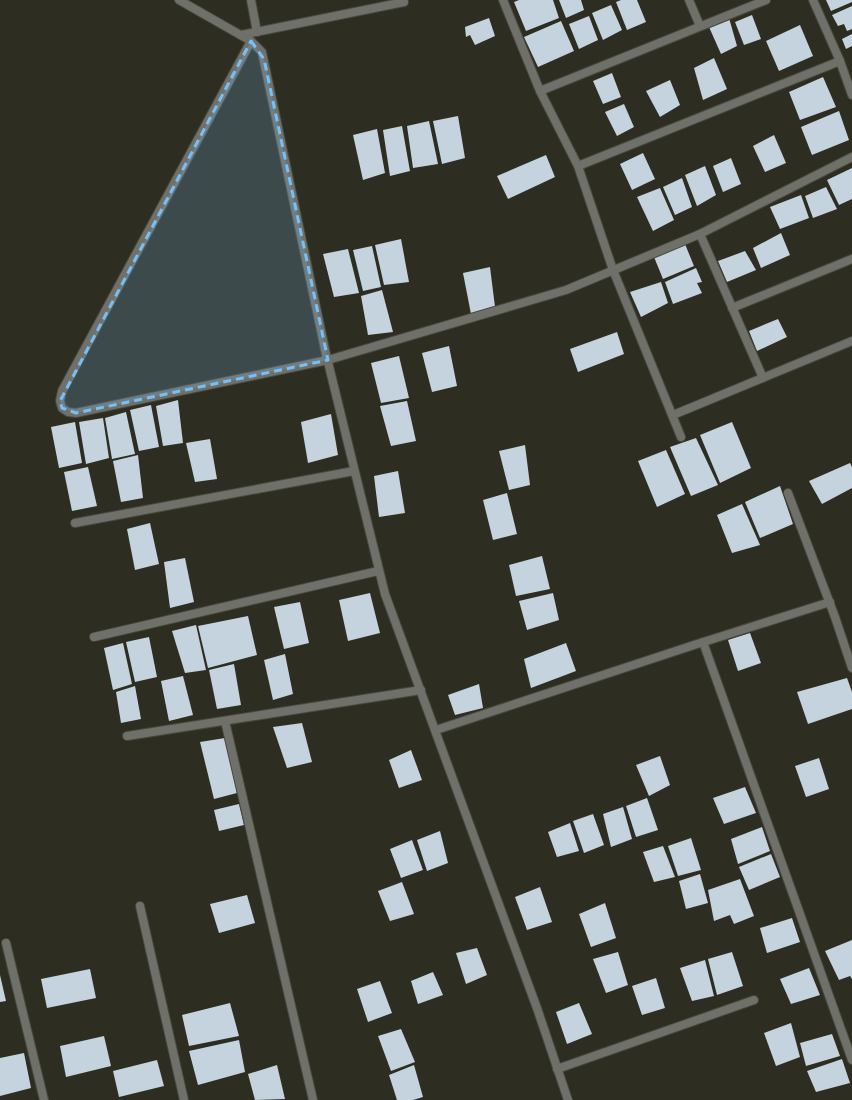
<svg xmlns="http://www.w3.org/2000/svg" width="852" height="1100" viewBox="0 0 852 1100" font-family="Cabin,sans-serif">
<rect width="100%" height="100%" fill="#2d2e21"/>
<g fill="#c5d3df">
<polygon points="519,0 553,0 559,18 526,31 514,2"/>
<polygon points="559,0 581,0 584,10 566,18"/>
<polygon points="621,0 637,0 646,22 627,30 616,2"/>
<polygon points="826,0 852,0 852,2 831,11"/>
<polygon points="611,5 622,30 603,40 592,13"/>
<polygon points="852,6 852,29 847,31 844,24 838,26 832,15"/>
<polygon points="752,15 761,39 744,45 735,22"/>
<polygon points="589,16 598,40 579,49 569,24"/>
<polygon points="489,18 495,36 475,45 470,35 466,37 465,27"/>
<polygon points="729,18 737,46 721,54 709,27"/>
<polygon points="561,21 574,51 538,67 524,37"/>
<polygon points="800,25 813,56 779,71 766,41"/>
<polygon points="852,34 852,46 846,49 842,39"/>
<polygon points="714,58 727,89 703,100 694,68"/>
<polygon points="612,73 621,97 603,104 593,81"/>
<polygon points="823,77 836,107 800,120 789,92"/>
<polygon points="670,80 680,105 660,117 646,91"/>
<polygon points="624,104 634,127 617,136 605,112"/>
<polygon points="839,111 849,140 812,155 801,127"/>
<polygon points="458,116 465,158 442,164 433,121"/>
<polygon points="429,121 438,164 413,168 407,126"/>
<polygon points="402,126 410,171 390,176 383,130"/>
<polygon points="377,129 385,173 363,180 353,135"/>
<polygon points="774,135 786,163 765,172 753,146"/>
<polygon points="643,153 655,179 632,190 620,164"/>
<polygon points="546,155 555,177 508,199 497,176"/>
<polygon points="731,158 741,184 723,192 713,166"/>
<polygon points="705,166 716,195 697,206 685,175"/>
<polygon points="852,168 852,199 839,205 827,180"/>
<polygon points="682,178 692,207 675,215 663,187"/>
<polygon points="826,187 837,209 813,218 805,196"/>
<polygon points="660,188 674,220 653,231 637,197"/>
<polygon points="801,195 809,218 780,229 770,207"/>
<polygon points="781,233 790,255 761,268 753,248"/>
<polygon points="401,239 409,282 384,285 375,245"/>
<polygon points="685,244 694,266 663,279 654,257"/>
<polygon points="372,246 381,287 363,291 353,250"/>
<polygon points="348,249 359,293 334,297 323,254"/>
<polygon points="745,251 756,270 727,282 718,261"/>
<polygon points="490,267 495,307 471,314 463,273"/>
<polygon points="696,268 702,282 697,283 702,293 673,304 665,282"/>
<polygon points="661,282 668,303 641,317 630,292"/>
<polygon points="382,290 393,332 368,335 361,296"/>
<polygon points="778,319 787,337 757,351 749,331"/>
<polygon points="617,332 624,354 578,372 570,349"/>
<polygon points="449,346 457,386 432,392 422,353"/>
<polygon points="399,356 409,398 381,403 371,363"/>
<polygon points="178,400 183,443 163,446 156,406"/>
<polygon points="407,401 416,441 391,446 380,406"/>
<polygon points="151,405 159,447 139,451 130,410"/>
<polygon points="126,412 135,454 112,459 105,418"/>
<polygon points="331,414 338,455 308,463 301,422"/>
<polygon points="103,418 109,458 86,464 79,422"/>
<polygon points="75,422 82,463 59,468 51,427"/>
<polygon points="732,422 751,468 720,483 700,435"/>
<polygon points="696,438 718,485 691,496 670,447"/>
<polygon points="210,439 217,479 195,482 186,443"/>
<polygon points="525,445 530,485 509,490 499,451"/>
<polygon points="666,450 685,494 657,507 638,461"/>
<polygon points="138,455 143,498 121,502 113,461"/>
<polygon points="850,463 852,467 852,488 822,504 809,481"/>
<polygon points="88,467 97,506 72,511 64,472"/>
<polygon points="398,471 405,513 379,517 374,476"/>
<polygon points="780,486 793,524 760,538 745,502"/>
<polygon points="507,493 517,534 493,540 483,500"/>
<polygon points="742,504 760,545 732,553 717,515"/>
<polygon points="150,523 159,564 135,570 127,529"/>
<polygon points="542,556 550,589 516,596 509,565"/>
<polygon points="185,558 194,602 170,608 164,562"/>
<polygon points="370,593 380,633 348,641 339,600"/>
<polygon points="553,593 559,620 527,630 519,601"/>
<polygon points="300,602 309,643 284,649 274,607"/>
<polygon points="248,616 257,655 208,668 198,626"/>
<polygon points="196,625 206,670 185,673 172,631"/>
<polygon points="750,633 761,663 738,671 728,640"/>
<polygon points="149,637 157,677 135,682 126,642"/>
<polygon points="123,643 132,684 113,690 104,648"/>
<polygon points="566,643 576,671 531,688 524,659"/>
<polygon points="285,654 293,694 273,700 264,660"/>
<polygon points="234,664 241,705 217,709 209,670"/>
<polygon points="183,676 193,715 169,721 161,681"/>
<polygon points="847,678 852,692 852,709 808,724 797,692"/>
<polygon points="479,684 483,708 455,715 448,695"/>
<polygon points="135,686 141,719 121,723 116,692"/>
<polygon points="302,723 312,762 287,768 273,727"/>
<polygon points="225,738 237,793 214,799 200,742"/>
<polygon points="411,750 422,780 399,788 389,760"/>
<polygon points="660,756 670,785 649,796 636,765"/>
<polygon points="819,758 829,789 806,797 795,766"/>
<polygon points="745,787 756,813 724,824 713,798"/>
<polygon points="647,798 658,830 636,837 626,806"/>
<polygon points="239,804 244,825 219,831 214,810"/>
<polygon points="623,807 632,839 611,847 603,814"/>
<polygon points="593,814 604,845 584,853 573,821"/>
<polygon points="570,823 579,851 557,857 548,832"/>
<polygon points="762,827 770,851 738,864 731,839"/>
<polygon points="440,831 448,863 427,871 417,840"/>
<polygon points="691,838 701,870 678,876 668,846"/>
<polygon points="412,840 423,870 401,878 390,849"/>
<polygon points="663,846 675,877 654,882 643,852"/>
<polygon points="771,854 780,877 749,890 739,867"/>
<polygon points="700,874 708,903 686,909 679,881"/>
<polygon points="740,879 754,916 734,924 730,915 714,921 708,890"/>
<polygon points="402,882 414,914 390,921 378,891"/>
<polygon points="540,887 552,922 527,930 515,897"/>
<polygon points="247,895 255,923 219,933 210,904"/>
<polygon points="605,903 616,938 591,947 579,914"/>
<polygon points="792,918 800,942 767,953 760,928"/>
<polygon points="852,940 852,979 850,976 839,980 825,951"/>
<polygon points="477,948 487,975 466,984 456,953"/>
<polygon points="618,952 628,985 606,993 593,959"/>
<polygon points="732,952 743,986 717,995 708,959"/>
<polygon points="705,960 714,996 692,1001 680,968"/>
<polygon points="809,968 820,995 791,1004 780,979"/>
<polygon points="90,969 96,998 47,1008 41,979"/>
<polygon points="433,972 443,995 418,1004 411,981"/>
<polygon points="0,975 6,1001 0,1002"/>
<polygon points="656,978 665,1008 642,1015 632,986"/>
<polygon points="380,981 392,1013 368,1022 357,989"/>
<polygon points="230,1003 239,1036 189,1046 182,1015"/>
<polygon points="579,1003 592,1034 567,1044 556,1012"/>
<polygon points="791,1023 800,1057 776,1066 764,1033"/>
<polygon points="401,1029 415,1062 391,1071 378,1036"/>
<polygon points="832,1034 840,1056 806,1066 800,1043"/>
<polygon points="104,1036 111,1066 66,1077 60,1046"/>
<polygon points="239,1040 245,1072 198,1085 189,1051"/>
<polygon points="24,1053 31,1088 0,1096 0,1058"/>
<polygon points="842,1059 850,1083 816,1092 807,1071"/>
<polygon points="157,1060 164,1086 119,1097 113,1071"/>
<polygon points="277,1065 285,1099 255,1100 248,1074"/>
<polygon points="414,1065 423,1097 413,1100 397,1100 389,1075"/>
</g>
<g fill="none" stroke-linecap="round" stroke-linejoin="round">
<g stroke="#48493d" stroke-width="10">
<g id="street">
<polyline points="179,0 251,41 262,52 326,354 385,594 538,1011 568,1100"/>
<polyline points="251,0 257,32"/>
<polyline points="503,0 540,91 578,166 613,270 681,437"/>
<polyline points="689,0 700,26"/>
<polyline points="813,0 840,61 852,95"/>
<polyline points="241,35 404,2"/>
<polyline points="251,41 62,391 60,401 62,408 68,412 76,413 328,360 566,290 700,234 852,157"/>
<polyline points="540,91 766,0"/>
<polyline points="578,166 840,61"/>
<polyline points="700,234 763,378"/>
<polyline points="732,308 852,259"/>
<polyline points="673,415 852,341"/>
<polyline points="788,493 835,617 852,668"/>
<polyline points="75,523 354,471"/>
<polyline points="94,637 378,571"/>
<polyline points="703,642 852,1060"/>
<polyline points="225,721 313,1100"/>
<polyline points="436,730 694,645 830,602"/>
<polyline points="127,736 421,690"/>
<polyline points="140,906 184,1100"/>
<polyline points="6,943 44,1100"/>
<polyline points="557,1069 754,1000"/>
</g>
</g>
<use href="#street" stroke="#6f7069" stroke-width="8"/>
</g>
<path fill="#76c0f7" fill-opacity="0.2" stroke="#76c0f7" stroke-width="3" stroke-dasharray="8 5" stroke-linejoin="round" d="M251,41L264,59L328,360L76,413L62,408L60,401Z"/>
</svg>
